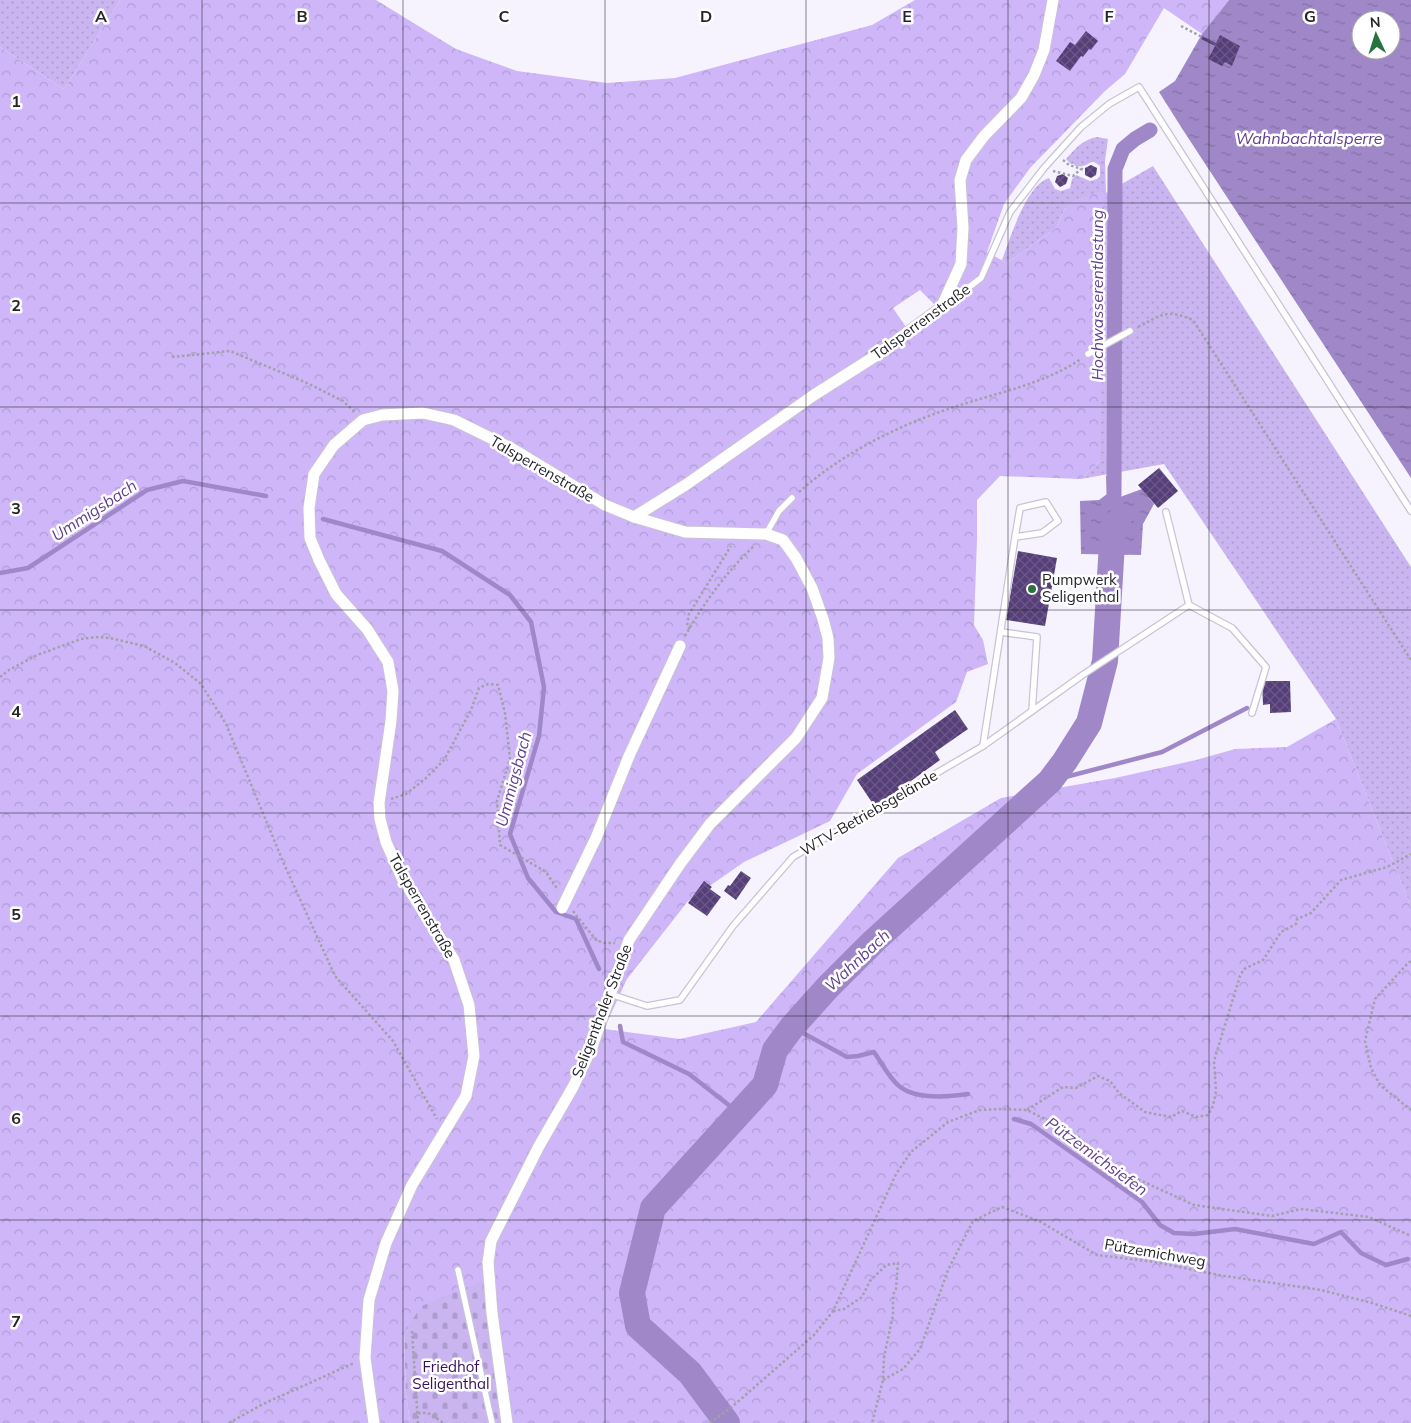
<svg xmlns="http://www.w3.org/2000/svg" width="1411" height="1423" viewBox="0 0 1411 1423" font-family="Mulish,sans-serif">
<defs>
<pattern id="grass-dots" width="8" height="8" patternUnits="userSpaceOnUse" patternTransform="scale(1.25)"><rect width="8" height="8" fill="#cab5f1"/><path d="M2 2h.1M6 6h.1" fill="none" stroke="#ad9ccf" stroke-width="1.8" stroke-linecap="round"/></pattern>
<pattern id="forest-crowns" width="20" height="18" patternUnits="userSpaceOnUse" patternTransform="scale(1.25)"><rect width="20" height="18" fill="#ceb6f9"/><path d="M2 6a3 3 0 1 1 6 0M12 15a3 3 0 1 1 6 0" fill="none" stroke="#b19cd6"/></pattern>
<pattern id="cemetery-stones" width="16" height="16" patternUnits="userSpaceOnUse" patternTransform="scale(1.25)"><rect width="16" height="16" fill="#cab5f1"/><path d="M2 7V4a2 2 0 0 1 4 0v3zM10 15v-3a2 2 0 0 1 4 0v3z" fill="#ad9ccf"/></pattern>
<pattern id="water-ripples" width="26" height="14" patternUnits="userSpaceOnUse" patternTransform="scale(1.25)"><rect width="26" height="14" fill="#a088c8"/><path d="M2 4q2-2 4 0t4 0M15 11q2-2 4 0t4 0" fill="none" stroke="#826fa3"/></pattern>
<pattern id="building-cross-hatch" width="8" height="8" patternUnits="userSpaceOnUse" patternTransform="scale(1.25)"><rect width="8" height="8" fill="#563f79"/><path d="M0 0l8 8M0 8l8-8" fill="none" stroke="#6b5887"/></pattern>
</defs>
<rect width="100%" height="100%" fill="#f6f3fe"/>
<g fill="url(#grass-dots)">
<polygon points="0,0 120,0 64,89 0,47"/>
<path d="M1097,137L1108,139L1105,161L1106,193L1153,166L1411,567V907L1336,719L1164,464L1081,479L1100,461L1065,208L1056,228L1007,263L1002,260C1010,239 1026,185 1049,178L1055,189L1061,191L1070,188L1072,179L1076,175L1090,181L1097,179L1100,176V166C1091,158 1091,164 1083,166C1080,167 1078,166 1075,166L1074,164H1071L1066,159C1076,148 1082,140 1097,137Z"/>
</g>
<path fill="url(#forest-crowns)" fill-rule="evenodd" d="M120,0H376L456,49L517,71L607,83L675,78L872,25L915,0H1229L1202,34L1164,8L1125,74L1105,91L1030,168L1004,204L987,252L1007,263L1056,228L1065,208L1072,201L1101,191L1105,193L1100,461L1081,479L1000,476L977,500V539L974,625L983,640L988,664L967,672L956,702L857,774L830,821L744,862L688,901L627,979L604,1029L680,1039L756,1022L898,858L1001,798L1115,778L1196,760L1235,749L1287,747L1336,719L1411,907V1423H502L404,1331L406,1394L410,1423H0V47L64,89ZM920,290L933,303L937,310L908,330L893,308Z"/>
<polygon fill="url(#cemetery-stones)" points="489,1278 502,1423 410,1423 406,1394 404,1331 422,1306"/>
<g fill="url(#water-ripples)" fill-rule="evenodd">
<path d="M1229,0H1411V478L1183,130L1159,92L1175,81L1202,34ZM1361,20H1391V50H1361Z"/>
<polygon points="1119,475 1120,497 1142,489 1154,504 1143,524 1141,555 1081,554 1080,501 1099,500 1107,494 1106,476"/>
</g>
<g fill="none" stroke-linecap="round" stroke-linejoin="round">
<g stroke="#a088c8" stroke-width="4.5">
<polyline points="323,519 442,551 510,595 531,622 544,687 539,736 510,834 528,878 556,912 576,919 599,969"/>
<polyline points="0,573 28,568 147,490 183,481 266,496"/>
<polyline points="1050,781 1162,752 1247,708"/>
<polyline points="620,1026 623,1042 689,1074 739,1113"/>
<path d="M792,1027L847,1057L858,1056L874,1052C881,1062 889,1078 899,1086C916,1100 948,1097 968,1094"/>
<polyline points="1014,1119 1031,1124 1142,1202 1160,1225 1174,1233 1194,1234 1235,1229 1314,1244 1341,1232 1361,1253 1386,1265 1408,1259"/>
</g>
<polyline stroke="#a088c8" stroke-width="15" points="1114,495 1115,169 1123,149 1135,139 1150,130"/>
<polyline stroke="#a088c8" stroke-width="26" points="727,1423 690,1373 638,1326 632,1293 653,1208 765,1085 775,1050 792,1027 828,987 874,941 1050,781 1065,761 1089,723 1105,661 1113,526 1118,522"/>
</g>
<g fill="url(#building-cross-hatch)">
<polygon points="1086,31 1098,41 1091,50 1089,49 1083,57 1081,56 1070,71 1056,61 1070,42 1075,45"/>
<polygon points="1220,35 1240,46 1232,66 1225,62 1222,66 1208,59 1215,46 1201,39 1202,37 1202,36 1216,43"/>
<polygon points="1091,165 1097,168 1096,175 1091,178 1085,175 1085,168"/>
<polygon points="1063,174 1068,178 1066,184 1060,187 1055,182 1057,176"/>
<polygon points="1159,468 1178,491 1158,508 1138,485"/>
<polygon points="1018,551 1057,558 1045,626 1006,620"/>
<polygon points="1262,681 1290,681 1291,712 1270,713 1270,704 1263,705"/>
<polygon points="955,710 968,729 935,752 940,760 875,807 857,780"/>
<polygon points="741,871 751,878 736,900 724,891 728,885 730,886"/>
<polygon points="704,881 712,887 710,889 721,897 707,916 688,903"/>
</g>
<g fill="none" stroke-linecap="round" stroke-linejoin="round">
<g stroke="#c9c3d5" stroke-width="8">
<g id="lane">
<polyline points="944,306 981,278 1010,212 1044,168 1081,127 1109,104 1139,87 1411,511"/>
<polyline points="1088,354 1130,331"/>
<polyline points="1166,512 1189,605 1232,628 1266,667 1252,713"/>
<polyline points="766,534 779,511 792,498"/>
<polyline points="1001,632 1037,637 1032,711"/>
<polyline points="983,746 1015,537 1020,508 1046,502 1058,521 1042,533 1015,537"/>
<polyline points="610,994 647,1006 680,1000 733,926 793,857 983,746 1084,674 1189,605"/>
<polyline points="458,1270 492,1423"/>
</g>
</g>
<g stroke="#c9c3d5" stroke-width="13">
<g id="street">
<polyline points="634,517 687,484 814,395 877,355 941,308 961,264 963,228 960,180 966,160 984,136 1021,98 1034,75 1044,50 1053,0"/>
<polyline points="596,838 629,756 680,646"/>
<polyline points="374,1423 365,1358 369,1300 386,1243 412,1185 466,1096 474,1056 469,1005 454,960 402,878 386,842 380,819 379,803 391,721 393,691 388,662 367,629 336,594 319,560 310,538 309,508 314,474 334,445 363,420 382,415 423,413 454,420 511,448 605,505 634,517 685,532 766,534 783,540 796,558 812,588 823,619 828,638 829,658 822,698 796,738 710,824 680,864 629,940 592,1047 573,1087 539,1146 491,1241 488,1262 492,1313 507,1423"/>
</g>
</g>
<g stroke="#a2a0a9" stroke-width="2.5" stroke-dasharray="2.5 2.5" stroke-linecap="butt">
<polyline points="1181,26 1202,37"/>
<polyline points="1063,160 1069,165 1085,170"/>
<polyline points="1053,171 1073,176 1081,169"/>
<path d="M1138,327C1163,314 1166,309 1193,320L1411,660"/>
<polyline points="172,357 230,351 307,383 343,401 355,412"/>
<path d="M799,492C846,450 907,421 967,403C1005,391 1047,382 1081,359"/>
<polyline points="690,629 687,626 689,614 731,546"/>
<path d="M685,636C704,603 726,572 754,546"/>
<polyline points="0,677 9,670 37,655 81,639 96,637 110,638 144,646 175,663 201,684 226,724 284,864 335,976 393,1041 437,1119"/>
<polyline points="391,799 406,794 425,779 444,760 471,710 479,688 488,684 498,685 505,713 510,759 497,801 500,845 546,872 558,890"/>
<polyline points="573,911 596,940 604,943 615,943"/>
<polyline points="1411,962 1409,962 1375,999 1365,1041 1371,1068 1380,1085 1411,1110"/>
<polyline points="1027,1110 1063,1087 1076,1088 1098,1076 1110,1081 1119,1093 1145,1112 1171,1117 1182,1111 1196,1117 1208,1115 1213,1106 1216,1091 1214,1061 1240,976 1244,969 1263,960 1281,932 1296,924 1297,919 1311,913 1341,880 1387,867 1411,854"/>
<polyline points="833,1311 844,1309 862,1297 870,1281 886,1265 898,1263 896,1289 893,1295 893,1315 884,1357 883,1380 872,1423"/>
<polyline points="412,1331 418,1423"/>
<polyline points="883,1380 903,1369 920,1349 948,1270 973,1221 1002,1207 1039,1221 1097,1255 1155,1262 1218,1275 1321,1290 1372,1303 1411,1316"/>
<polyline points="418,1413 428,1413 444,1423"/>
<polyline points="229,1423 263,1404 354,1363"/>
<polyline points="710,1423 733,1406 814,1335 833,1311 896,1174 911,1152 948,1122 980,1110 1000,1109 1027,1110 1076,1135 1118,1170 1194,1205 1272,1216 1301,1209 1369,1217 1411,1236"/>
</g>
<use href="#lane" stroke="#fff" stroke-width="5.5"/>
<use href="#street" stroke="#fff" stroke-width="11"/>
<g stroke="#c9c3d5" stroke-width="13" stroke-linecap="butt">
<polyline id="street-bridge" points="562,908 596,838"/>
</g>
<use href="#street-bridge" stroke="#fff" stroke-width="11"/>
</g>
<path fill="none" stroke="#26242b" stroke-width="1" stroke-opacity="0.55" d="M202,0V1423M403,0V1423M605,0V1423M806,0V1423M1008,0V1423M1209,0V1423M0,203H1411M0,407H1411M0,610H1411M0,813H1411M0,1016H1411M0,1220H1411"/>
<circle fill="#287240" stroke="#fff" stroke-width="2" cx="1032" cy="589" r="5"/>
<g text-anchor="middle" stroke-width="5" stroke-linejoin="round" paint-order="stroke">
<g font-size="15" fill="#26242b" stroke="#fff">
<text transform="translate(921 322) rotate(-36)" y="5">Talsperrenstraße</text>
<text transform="translate(542 469) rotate(30)" y="5">Talsperrenstraße</text>
<text transform="translate(869 813) rotate(-30)" y="5">WTV-Betriebsgelände</text>
<text transform="translate(422 906) rotate(60)" y="5">Talsperrenstraße</text>
<text transform="translate(602 1011) rotate(-69)" y="5">Seligenthaler Straße</text>
<text transform="translate(1155 1253) rotate(10)" y="5">Pützemichweg</text>
</g>
<g font-size="15" fill="#26242b" stroke="#fff" text-anchor="start">
<text x="1042" y="585">Pumpwerk<tspan x="1042" dy="17">Seligenthal</tspan></text>
</g>
<g font-size="15" fill="#37125e" stroke="#fff">
<text x="451" y="1372">Friedhof<tspan x="451" dy="17">Seligenthal</tspan></text>
</g>
<g font-size="16" font-style="italic" fill="#61408e" stroke="#fff">
<text x="1309" y="144">Wahnbachtalsperre</text>
<text transform="translate(1097 295) rotate(-90)" y="6">Hochwasserentlastung</text>
<text transform="translate(94 510) rotate(-33)" y="6">Ummigsbach</text>
<text transform="translate(513 779) rotate(-75)" y="6">Ummigsbach</text>
<text transform="translate(857 960) rotate(-43)" y="6">Wahnbach</text>
<text transform="translate(1097 1156) rotate(36)" y="6">Pützemichsiefen</text>
</g>
</g>
<g font-size="16" text-anchor="middle" font-weight="bold" fill="#26242b" stroke="#fff" stroke-width="5" stroke-linejoin="round" paint-order="stroke">
<text x="101" y="22">A</text>
<text x="302" y="22">B</text>
<text x="504" y="22">C</text>
<text x="706" y="22">D</text>
<text x="907" y="22">E</text>
<text x="1109" y="22">F</text>
<text x="1310" y="22">G</text>
<text x="16" y="107">1</text>
<text x="16" y="311">2</text>
<text x="16" y="514">3</text>
<text x="16" y="717">4</text>
<text x="16" y="920">5</text>
<text x="16" y="1124">6</text>
<text x="16" y="1327">7</text>
</g>
<g transform="translate(1376 35) rotate(356)"><circle r="24" fill="#ffffff" stroke="#a8a7aa"/>
<path d="M0-4L9 19L0 12L-9 19Z" fill="#287240"/>
<text y="-8" font-size="14" font-weight="bold" text-anchor="middle" fill="#26242b">N</text>
</g>
</svg>
